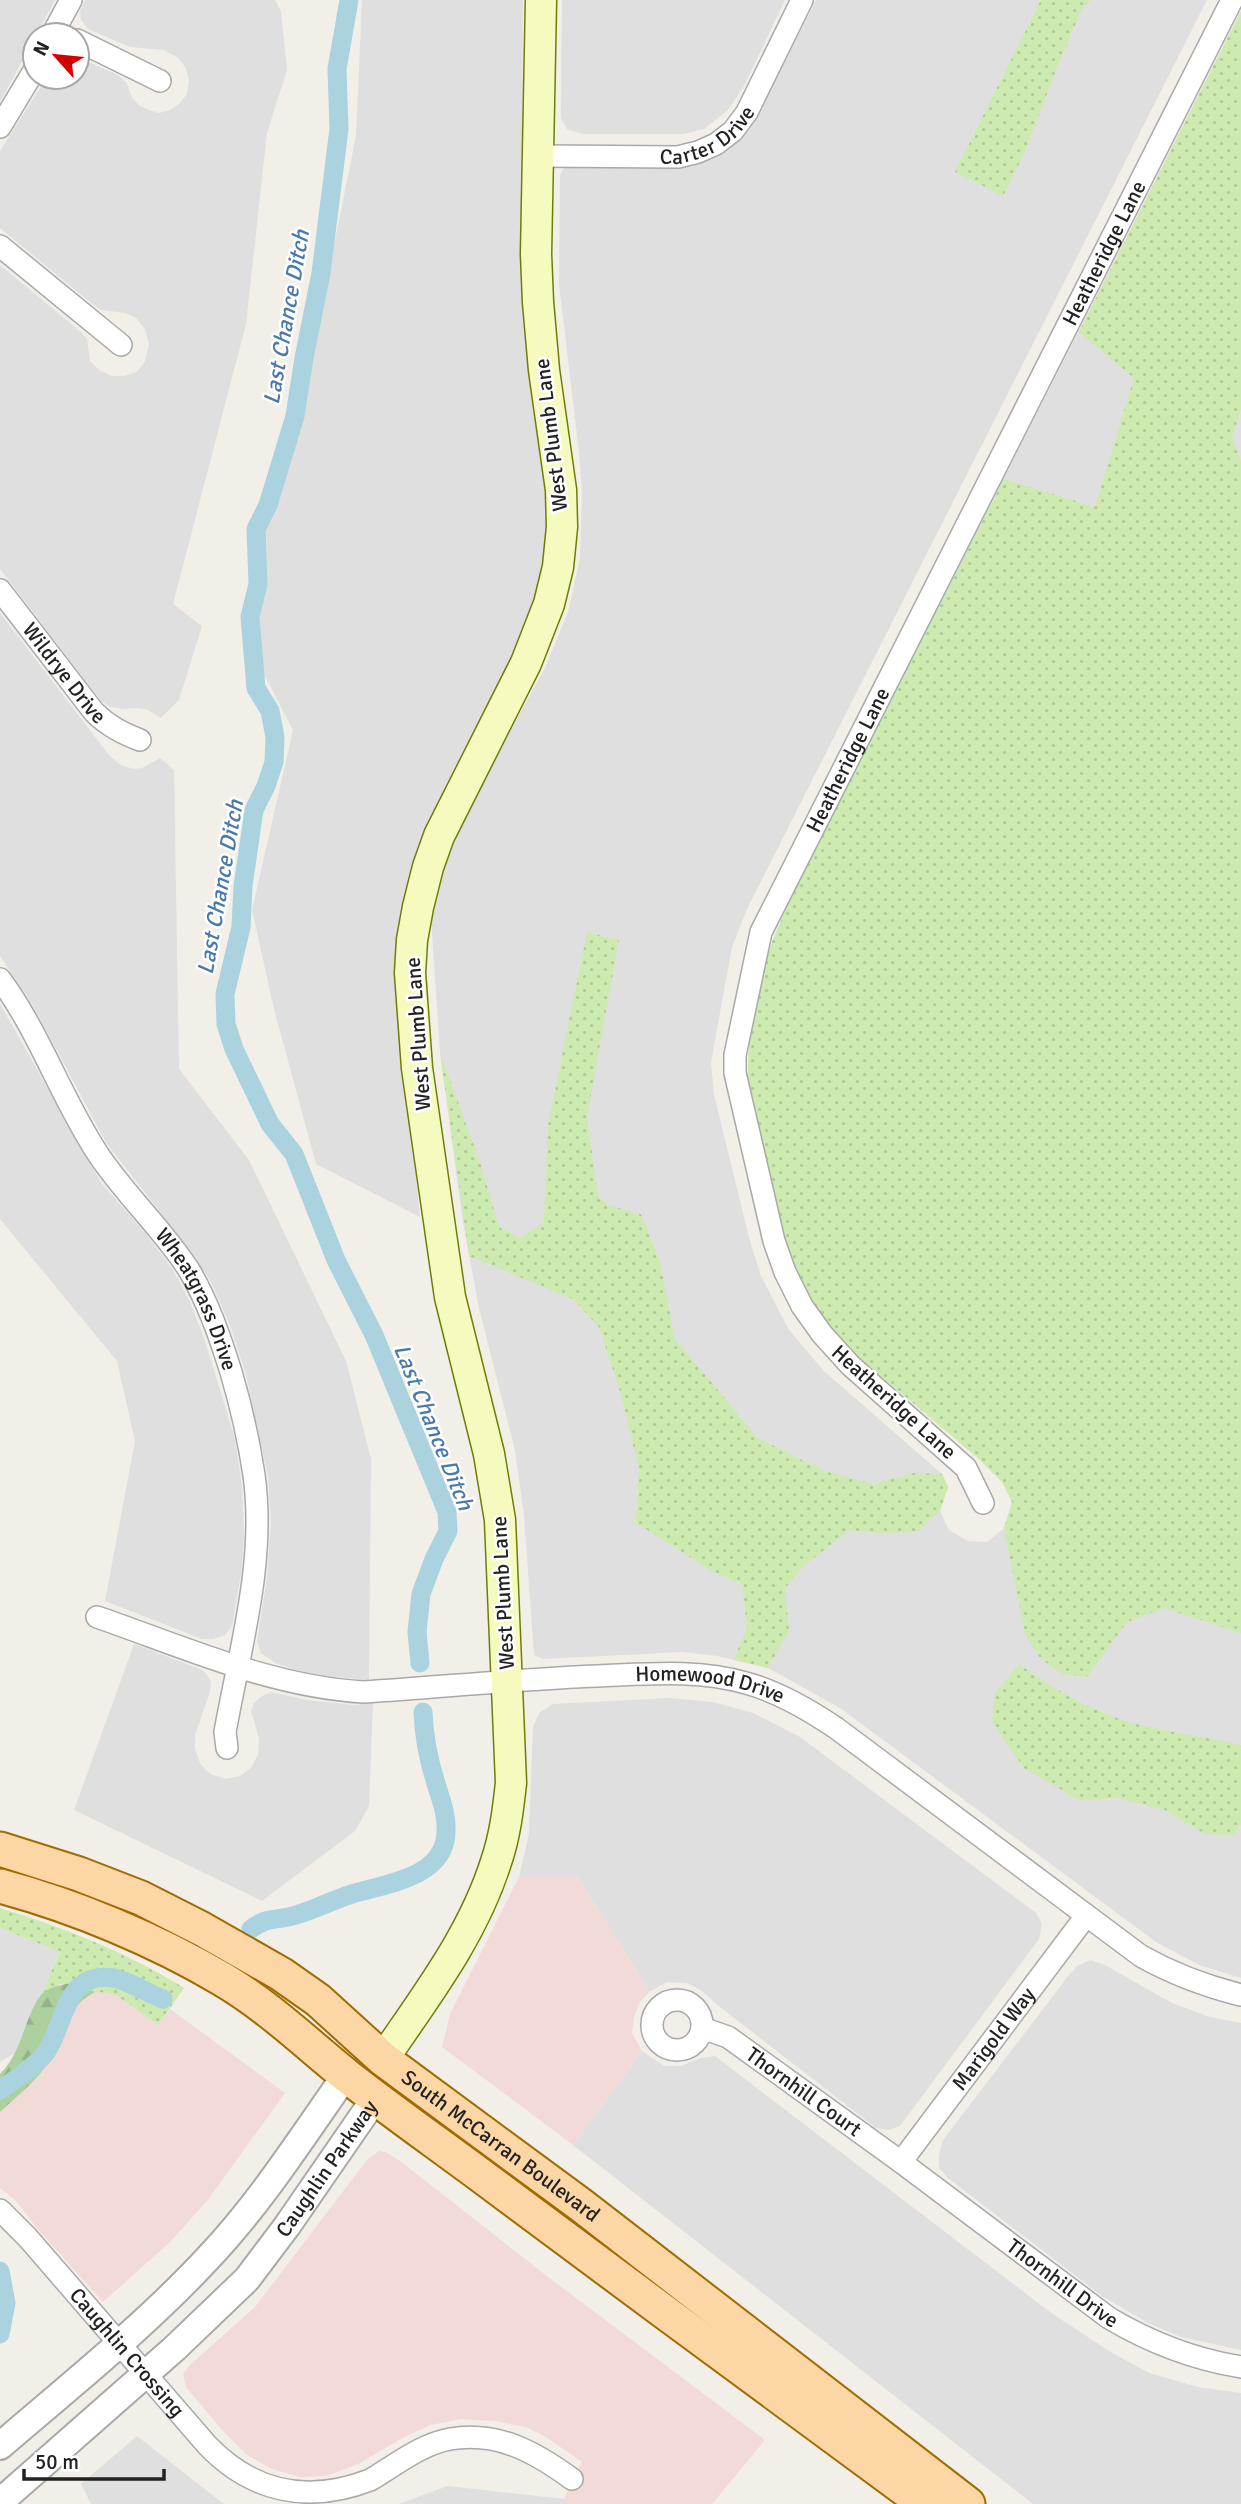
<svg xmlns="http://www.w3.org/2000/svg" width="1241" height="2504" viewBox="0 0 1241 2504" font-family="Signika,sans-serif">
<defs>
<pattern id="grass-dots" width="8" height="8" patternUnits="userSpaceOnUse" patternTransform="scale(1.75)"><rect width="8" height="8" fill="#cdebb0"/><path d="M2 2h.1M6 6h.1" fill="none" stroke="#b0c997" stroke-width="1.8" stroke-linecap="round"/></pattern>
<pattern id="forest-firs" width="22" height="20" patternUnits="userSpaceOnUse" patternTransform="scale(1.75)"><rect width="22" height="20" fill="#add19e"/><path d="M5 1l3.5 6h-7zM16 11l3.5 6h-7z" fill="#95b388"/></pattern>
</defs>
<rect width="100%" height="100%" fill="#f2efe9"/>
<g fill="#e0dfdf">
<polygon points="0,0 55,0 0,102"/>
<polygon points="85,0 275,0 281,11 287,70 267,133 246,324 173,604 202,626 179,700 161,718 148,710 138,708 123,709 111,707 101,701 0,569 0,265 81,332 87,339 90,361 99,370 112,376 124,376 137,372 145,361 149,345 145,329 136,318 125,313 101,310 91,303 0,228 0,151 47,77 77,77 77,57 118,75 126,82 132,98 140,106 149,110 159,113 170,110 179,104 187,94 189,81 186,68 177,57 164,50 130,47 88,29 81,20 80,11"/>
<polygon points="362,0 523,0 521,259 523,322 546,486 548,539 543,575 530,619 426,837 412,870 404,900 399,934 401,1025 420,1217 316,1164 274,1009 252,910 293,730 258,663 264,523 304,394 356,136"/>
<polygon points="562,0 785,0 744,86 728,110 704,129 683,134 582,134 567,129 561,118"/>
<polygon points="816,0 1207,0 747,909 732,947 711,1062 714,1094 749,1238 761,1276 789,1330 824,1371 942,1474 948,1487 940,1511 949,1530 968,1541 987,1542 1004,1528 1012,1502 1002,1482 979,1459 855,1354 749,1041 772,942 793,893 1241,12 1241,1978 1199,1965 1156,1942 840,1708 768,1668 717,1656 682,1652 543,1659 534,1655 524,1516 515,1450 479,1308 463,1223 440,1053 430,902 456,828 545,668 568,612 580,558 582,491 579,452 559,284 560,176 563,169 572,164 698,162 719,155 737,140 763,106"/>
<polygon points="0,613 109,755 119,764 133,769 142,768 160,758 174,770 179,1069 249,1160 346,1361 371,1459 369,1680 325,1676 293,1669 275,1663 261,1653 257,1641 267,1578 271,1523 268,1476 246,1375 230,1325 211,1282 193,1254 107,1144 32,1004 0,956"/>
<polygon points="0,1004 102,1184 146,1234 173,1270 190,1302 205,1341 235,1439 242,1486 244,1536 242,1568 232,1626 225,1635 213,1639 202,1639 105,1601 135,1441 117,1361 0,1219"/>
<polygon points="134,1644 200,1669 206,1673 211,1682 210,1692 195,1735 195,1749 200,1763 210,1774 226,1779 240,1776 251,1768 258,1755 259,1738 251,1711 254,1703 262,1696 271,1692 307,1700 354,1705 373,1703 369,1806 355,1831 262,1901 74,1810"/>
<polygon points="668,1698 713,1702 753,1713 800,1737 1036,1913 1042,1924 1039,1939 900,2126 888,2130 876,2128 720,2007 702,1991 687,1983 667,1982 649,1992 578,1877 519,1877 529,1833 533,1726 540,1712 553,1704"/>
<polygon points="0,1928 60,1952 15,2053 0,2062"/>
<polygon points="1090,1960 1105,1965 1172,2003 1210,2017 1241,2023 1241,2350 1181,2337 1148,2323 1102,2296 948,2178 939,2168 939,2155 943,2140 1066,1979 1077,1966"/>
<polygon points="642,2051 664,2066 681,2066 701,2058 715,2056 1050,2312 1109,2351 1149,2373 1198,2387 1241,2393 1241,2504 1033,2504 573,2145"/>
<polygon points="137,2436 193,2480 224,2504 91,2504 81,2484"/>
<polygon points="448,2486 564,2499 570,2504 398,2504"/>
</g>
<g fill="#f2dad9">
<polygon points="519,1877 578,1877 649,1992 640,2002 634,2017 632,2033 642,2051 573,2145 442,2047 450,2014"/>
<polygon points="95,1992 109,1993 119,1997 158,2025 170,2009 285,2093 207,2201 169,2243 103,2302 36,2227 16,2201 0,2188 0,2112 42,2071 50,2060 73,2008 82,1999"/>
<polygon points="379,2151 386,2152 400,2161 552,2280 765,2440 712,2504 570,2504 564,2499 582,2462 546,2437 526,2427 495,2421 461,2419 431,2425 404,2437 358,2464 326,2476 300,2477 272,2469 247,2455 223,2431 186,2387 183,2374 190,2365 255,2307 367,2160"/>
</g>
<g fill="url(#grass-dots)">
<polygon points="1041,0 1091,0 1082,9 1058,65 1024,154 1003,196 955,172"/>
<polygon points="1241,11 1241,409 1232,437 1241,461 1241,1633 1164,1608 1127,1622 1087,1677 1062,1674 1040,1658 1025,1634 1004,1528 1012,1502 1002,1482 979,1459 855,1354 826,1322 805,1292 785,1251 747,1084 749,1041 762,974 772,942 793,893 1004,479 1095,507 1134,378 1079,332"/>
<polygon points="587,932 619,940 587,1117 598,1196 608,1205 641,1214 660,1262 675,1339 758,1438 824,1471 874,1484 914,1473 942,1474 948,1487 940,1511 917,1532 878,1533 849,1530 804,1566 785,1588 789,1631 768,1668 734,1660 747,1627 742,1584 712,1571 636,1523 639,1469 620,1391 599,1327 573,1299 469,1256 440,1053 481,1165 499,1227 521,1238 544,1222 548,1125"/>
<path d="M1019,1664C1047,1684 1077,1703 1109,1715C1150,1731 1197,1734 1241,1745V1824L1234,1835L1205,1834L1165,1810L1118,1798L1079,1800L1024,1768L992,1722L995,1693Z"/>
<path d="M0,1908C63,1927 128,1953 184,1988L158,2025L119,1997L109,1993L95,1992L75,1983L60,1984L41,1995L60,1952L0,1928Z"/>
</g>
<path fill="url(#forest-firs)" d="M75,1983L95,1992C63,2009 67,2032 50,2060C38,2080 17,2096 0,2112V2074C22,2052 24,2019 40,1996C48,1986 63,1984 75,1983Z"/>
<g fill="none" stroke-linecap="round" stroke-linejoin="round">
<g stroke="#aad3df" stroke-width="19">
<polyline points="349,0 337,69 339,129 321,273 304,358 295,416 268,505 256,529 258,584 250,617 256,688 270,711 275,737 274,762 266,786 254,810 243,886 241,927 225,994 226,1024 234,1049 270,1124 294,1154 336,1260 374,1335 447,1512 448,1531 434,1559 421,1594 417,1632 420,1663"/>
<path d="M251,1929C268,1916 277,1921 296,1915C313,1910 329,1902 346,1896C380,1884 445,1880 446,1832C447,1812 440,1798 435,1780C428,1758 424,1735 423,1712"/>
<path d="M0,2090C15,2079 30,2071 43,2056C65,2031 62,1970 113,1978C130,1981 147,1993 163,1999"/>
<polyline points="0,2271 6,2303 0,2334"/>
</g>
<g stroke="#a9a9a9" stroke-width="24">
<g id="minor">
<polyline points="52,35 71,0"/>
<polyline points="77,40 160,81"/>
<polyline points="0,127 35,69"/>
<path id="s1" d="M539,156L678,157L698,152L716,144L733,131L747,112L802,0"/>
<polyline points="0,246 121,345"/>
<path id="s2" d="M0,590L94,712C108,726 122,733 140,740"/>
<path id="s3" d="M0,979C40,1033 61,1098 98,1154C125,1195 162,1228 189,1270C208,1302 220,1337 231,1372C241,1406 249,1441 254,1475C266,1561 240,1648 225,1732L227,1748"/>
<path id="s4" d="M983,1503L966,1468L850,1365L822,1334L802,1306L785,1272L774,1241L735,1073V1055L761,932L1232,0"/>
<path id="s5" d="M97,1617C184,1647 272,1687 364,1692C442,1687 520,1679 598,1676C648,1674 697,1669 746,1683C779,1692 808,1709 836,1728L1141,1956C1173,1974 1205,1986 1241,1995"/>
<circle cx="677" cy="2025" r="25"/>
<path id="s6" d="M702,2028L728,2037L901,2162L1109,2318C1151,2343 1192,2359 1241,2367"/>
<path id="s7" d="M901,2162L1086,1916"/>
<path id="s8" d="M0,2210L28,2238L207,2445C252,2492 308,2504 370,2480C396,2465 419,2445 450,2439C498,2431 535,2452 572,2479"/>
</g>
</g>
<g stroke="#a9a9a9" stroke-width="30">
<g id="tertiary">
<path d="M0,2446C71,2385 145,2326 209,2257C261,2202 302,2137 346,2075"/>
<path id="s9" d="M0,2502L175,2348L247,2279L287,2226L376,2097"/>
</g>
</g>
<g stroke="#707d05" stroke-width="33">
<path id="secondary" d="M383,2059C426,1996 473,1935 496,1862C505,1836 508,1810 511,1783L500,1520L489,1454L450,1297L417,1068L410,973L412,940L418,907L428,867L439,836L526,663L549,604L558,567L562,527L561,490L544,370L538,302L536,254L541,0"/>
</g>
<g stroke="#a06b00" stroke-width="37">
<g id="primary">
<path id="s10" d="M0,1849L79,1874L141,1898L202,1929L281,1974L318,2000L383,2059L581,2205L968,2504"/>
<path d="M0,1886C75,1906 156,1940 222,1979C268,2006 306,2043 347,2076C394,2113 443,2147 491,2183C635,2291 780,2397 925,2504"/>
</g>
</g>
<use href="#minor" stroke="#fff" stroke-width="21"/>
<use href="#tertiary" stroke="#fff" stroke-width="26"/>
<use href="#secondary" stroke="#f7fabf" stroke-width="30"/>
<use href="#primary" stroke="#fcd6a4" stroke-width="33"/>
</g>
<g text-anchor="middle" stroke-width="5" stroke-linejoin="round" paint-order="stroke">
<g font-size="21" fill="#222" stroke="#fff">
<text dy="7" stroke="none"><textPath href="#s1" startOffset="175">Carter Drive</textPath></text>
<text dy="7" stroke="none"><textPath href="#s4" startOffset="1418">Heatheridge Lane</textPath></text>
<text transform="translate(551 435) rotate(-97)" y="7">West Plumb Lane</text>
<text dy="7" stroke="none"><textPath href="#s2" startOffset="105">Wildrye Drive</textPath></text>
<text dy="7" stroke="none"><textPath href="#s4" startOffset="850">Heatheridge Lane</textPath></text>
<text transform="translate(418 1034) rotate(-94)" y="7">West Plumb Lane</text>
<text dy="7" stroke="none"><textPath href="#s3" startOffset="378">Wheatgrass Drive</textPath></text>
<text transform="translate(894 1402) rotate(42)" y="7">Heatheridge Lane</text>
<text transform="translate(503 1593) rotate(-93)" y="7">West Plumb Lane</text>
<text dy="7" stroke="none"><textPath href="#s5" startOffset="626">Homewood Drive</textPath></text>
<text dy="7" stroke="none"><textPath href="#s7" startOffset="154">Marigold Way</textPath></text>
<text dy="7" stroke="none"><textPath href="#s6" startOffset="121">Thornhill Court</textPath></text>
<text dy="7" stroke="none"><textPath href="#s10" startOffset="588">South McCarran Boulevard</textPath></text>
<text dy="7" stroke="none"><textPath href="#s9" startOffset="469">Caughlin Parkway</textPath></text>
<text dy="7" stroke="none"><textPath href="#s6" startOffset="443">Thornhill Drive</textPath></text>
<text dy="7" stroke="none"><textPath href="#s8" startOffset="191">Caughlin Crossing</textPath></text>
</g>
<g font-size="23" font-style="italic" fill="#4a7aab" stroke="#fff">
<text transform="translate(286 317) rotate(-80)" y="8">Last Chance Ditch</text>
<text transform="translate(220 887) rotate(-80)" y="8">Last Chance Ditch</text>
<text transform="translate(434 1427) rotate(68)" y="8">Last Chance Ditch</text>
</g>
</g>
<g transform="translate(56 56) rotate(297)"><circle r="33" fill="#ffffff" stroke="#a7a7a7" stroke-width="2"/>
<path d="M0-5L12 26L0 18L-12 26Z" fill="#d40000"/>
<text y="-10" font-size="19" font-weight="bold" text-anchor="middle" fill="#222222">N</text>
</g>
<path d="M24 2469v10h140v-10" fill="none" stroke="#222222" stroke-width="3.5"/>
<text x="35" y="2469" font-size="21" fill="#222222" stroke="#ffffff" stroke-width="5" paint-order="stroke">50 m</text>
</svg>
